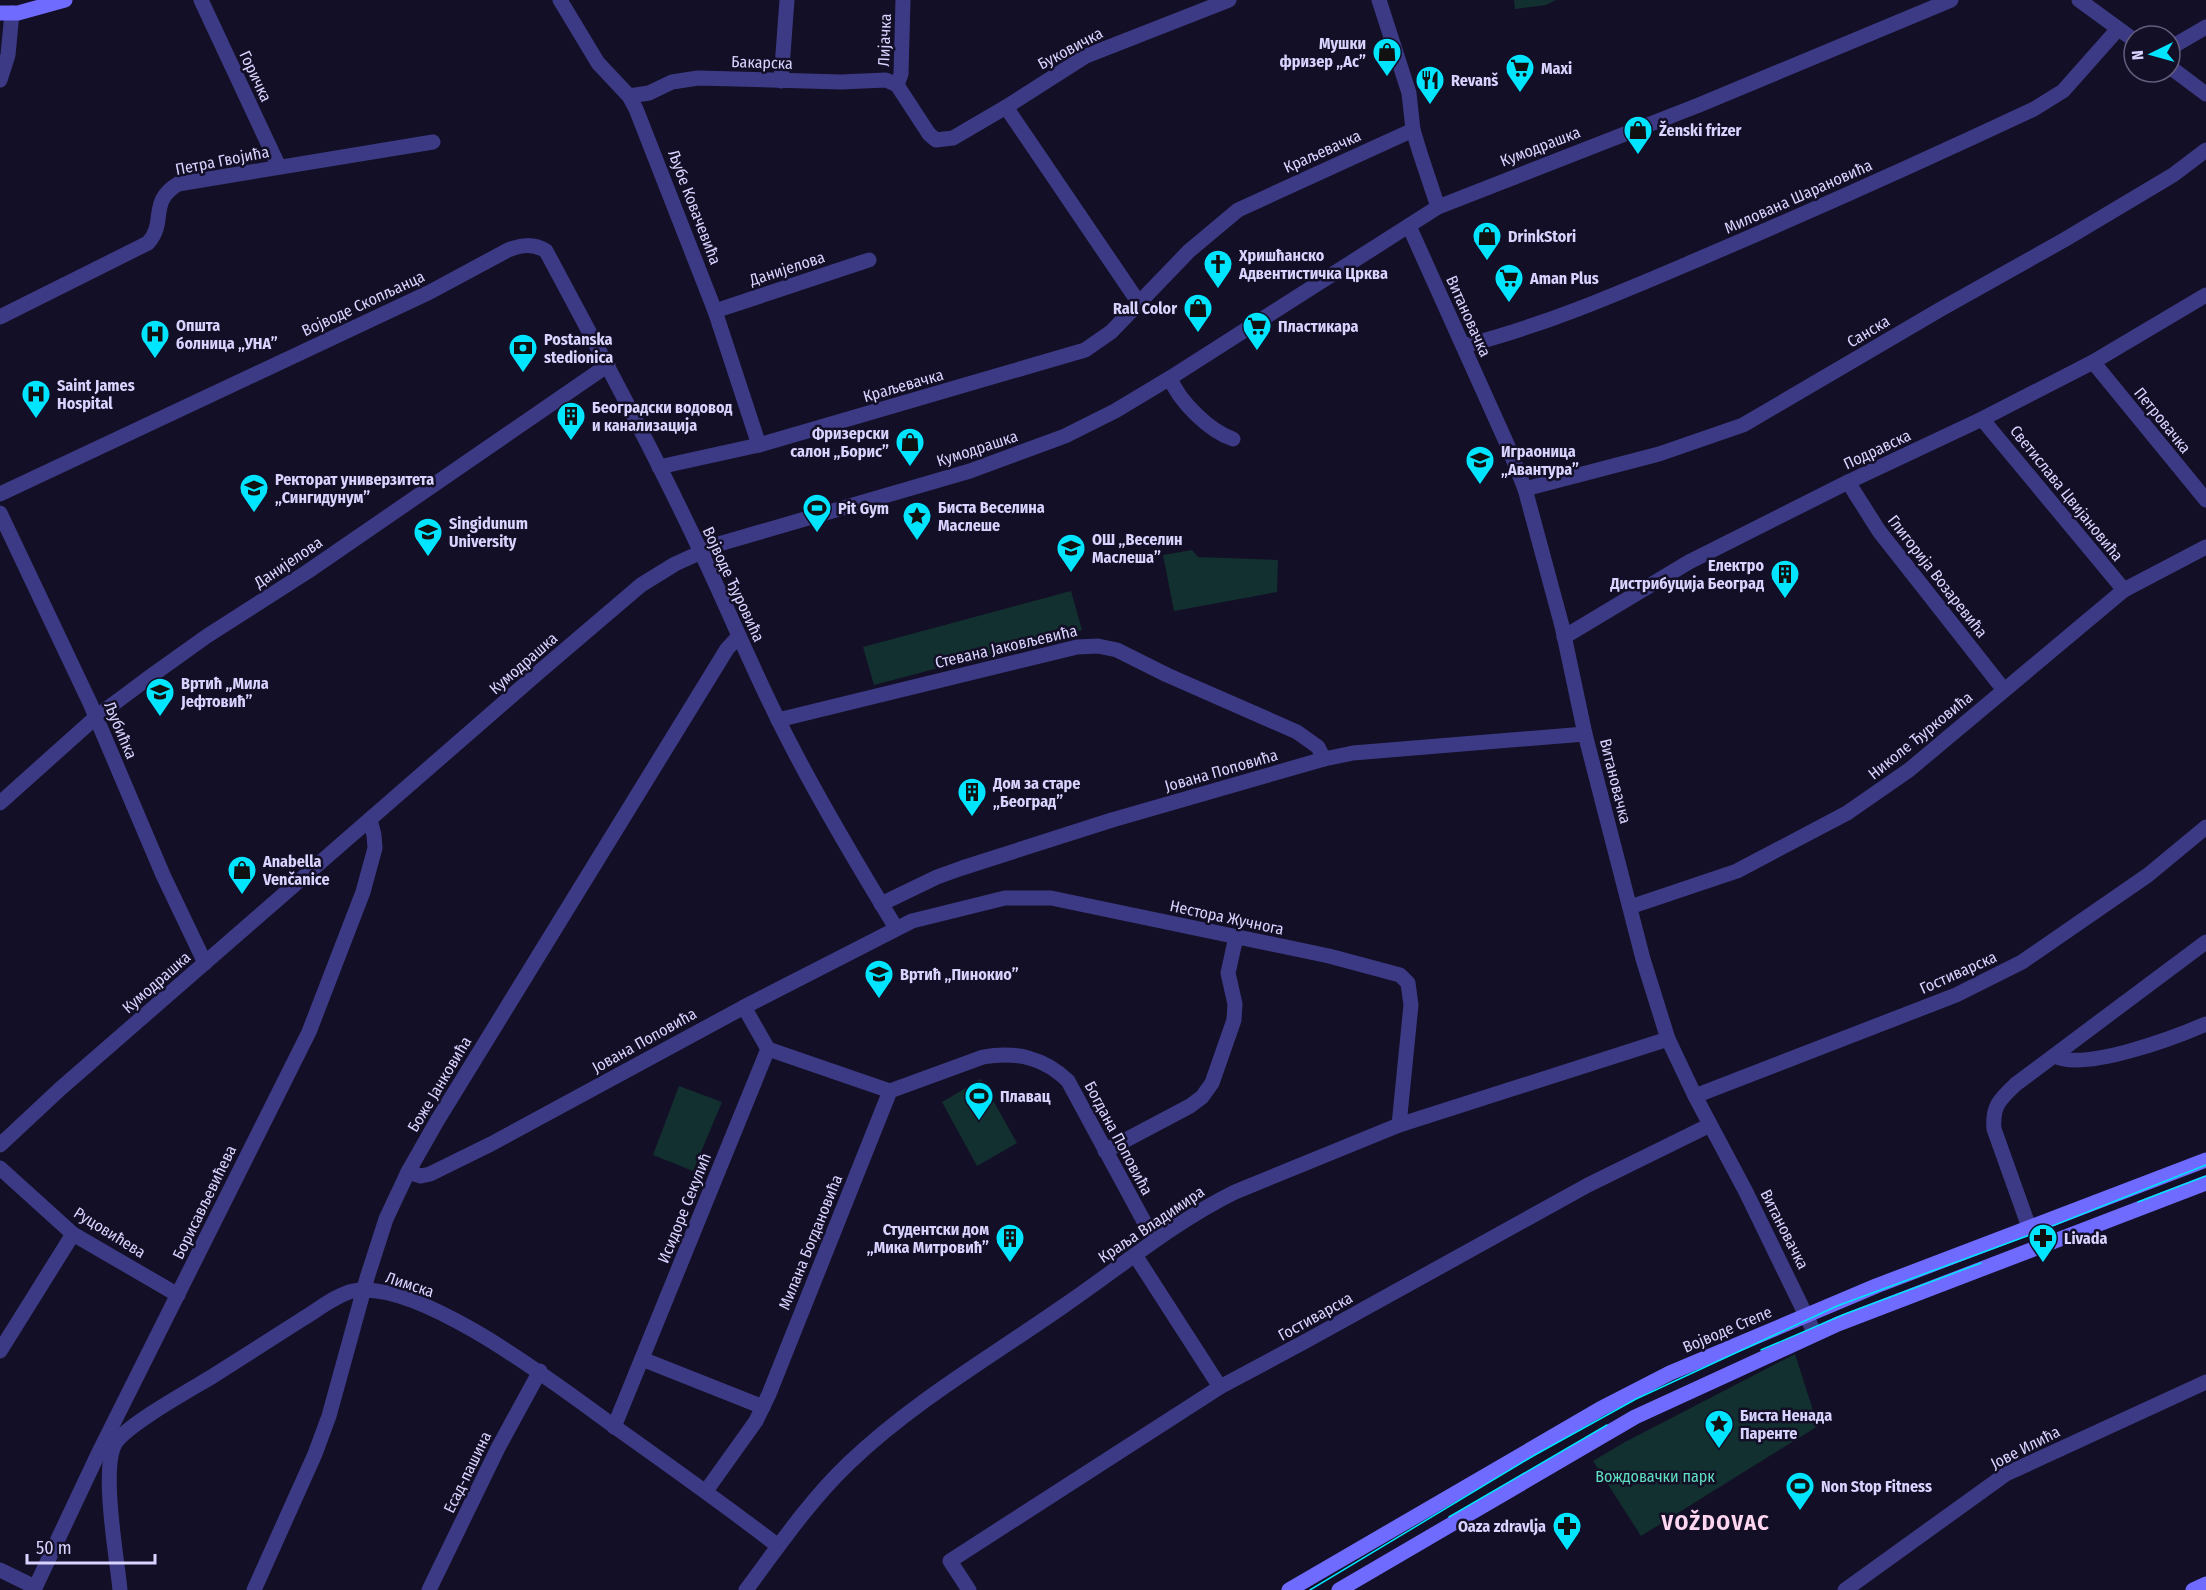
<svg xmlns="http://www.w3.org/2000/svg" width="2206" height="1590" viewBox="0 0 2206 1590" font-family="'Fira Sans Condensed',sans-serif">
<rect width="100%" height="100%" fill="#130f26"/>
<g fill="#12302f">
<polygon points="1514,0 1556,0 1546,5 1515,9"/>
<polygon points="1192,550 1198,557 1278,560 1277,592 1174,611 1163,555"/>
<polygon points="1071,591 1082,630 874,685 863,647"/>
<polygon points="981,1079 1017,1143 977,1166 942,1102"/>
<polygon points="679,1086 722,1102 693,1171 653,1155"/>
<polygon points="1795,1354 1818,1426 1641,1536 1593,1461 1625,1442"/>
</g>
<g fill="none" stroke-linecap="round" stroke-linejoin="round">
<g stroke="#3d3a85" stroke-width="15">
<polyline points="201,0 279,167"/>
<polyline points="560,0 598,63 629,96 636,109 715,311 759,445"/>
<polyline points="2079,0 2134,40"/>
<polyline points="2170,48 2206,27"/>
<polyline points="2170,67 2206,94"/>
<polyline points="781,81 787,0"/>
<polyline points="897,85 901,74 903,0"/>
<polyline points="629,96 649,93 672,82 698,78 841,82 886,80 897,85 929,134 936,140 953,138 1006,107 1086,56 1229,0"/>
<polyline points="1006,107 1139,303"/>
<polyline points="715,311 869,260"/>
<path d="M0,317L148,243C167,222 148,202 178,184L433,142"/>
<path d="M1463,346C1547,325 1626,290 1706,256C1816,209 1925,160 2034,109L2063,91L2118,29"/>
<polyline points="2093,362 2206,500"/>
<path d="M1170,378C1179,401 1209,431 1233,439"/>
<polyline points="1982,419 2124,590"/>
<polyline points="659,467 759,445 1085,350 1111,332 1189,251 1238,210 1413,130"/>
<polyline points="1848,482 1879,531 2004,690"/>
<polyline points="1525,489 1659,454 1743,425 1941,309 2064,240 2173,175 2206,150"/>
<path d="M0,494L430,292L508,250C521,245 533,243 546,251C599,350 652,448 700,550C731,615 758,683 792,747C824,809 860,869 896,928"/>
<polyline points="1564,637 1689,562 1848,482 1982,419 2093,362 2206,295"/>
<polyline points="778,720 1077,647 1098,646 1117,650 1167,675 1297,732 1318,747 1324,759"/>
<polyline points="0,803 96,717 151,676 207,636 307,572 608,365"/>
<polyline points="881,904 937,877 962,868 1112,820 1324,759 1353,753 1585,734"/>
<polyline points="1630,907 1737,871 1847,813 1909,770 2124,590 2206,547"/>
<polyline points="744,1007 768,1049"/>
<path d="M768,1049L890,1091L983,1057C1015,1051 1045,1058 1068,1081L1154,1240"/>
<path d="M2055,1056C2084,1072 2176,1037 2206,1024"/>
<polyline points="1695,1096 1956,995 2022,962 2148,875 2206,827"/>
<polyline points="1105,1151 1190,1106 1202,1097 1212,1083 1234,1020 1235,1004 1228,973 1236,937"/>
<polyline points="0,1168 73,1234 178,1295"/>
<polyline points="408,1172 421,1176 430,1174 491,1144 744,1007 912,921 1005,898 1051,898 1329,956 1400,975 1408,983 1411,1005 1399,1125"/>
<path d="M2029,1227L1994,1129C1992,1106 2000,1099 2016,1084L2206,942"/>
<polyline points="1135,1255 1220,1387"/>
<polyline points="0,1351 73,1234"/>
<polyline points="642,1359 763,1407"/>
<polyline points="614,1427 768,1049"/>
<polyline points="706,1491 756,1421 769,1394 890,1091"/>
<polyline points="0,1570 35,1587"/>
<polyline points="34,1590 100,1450 309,1032 363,892 375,848 374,835 370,820"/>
<path d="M120,1590C117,1558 100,1466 116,1442C130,1423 190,1390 213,1376C243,1357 274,1337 304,1318C319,1309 336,1295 353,1291C420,1278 561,1388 615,1427C670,1466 725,1505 778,1546"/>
<polyline points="254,1590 315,1454 329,1416 367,1278 386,1219 408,1172 437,1121 727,649 738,637"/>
<polyline points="429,1590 498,1448 540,1371"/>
<path d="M746,1590C778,1547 810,1500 849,1463C914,1401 992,1356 1065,1305C1122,1266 1174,1222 1235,1192L1399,1125L1668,1039"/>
<polyline points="969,1590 950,1561 1220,1387 1306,1341 1588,1185 1710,1125"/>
<polyline points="1845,1590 2006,1474 2206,1382"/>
</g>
<g stroke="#3d3a85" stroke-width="15">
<polyline points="1379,0 1409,93 1413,130 1420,153 1438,207"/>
<polyline points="0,80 8,55 12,13"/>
<polyline points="1409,226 1507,444 1525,489 1562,626 1585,734 1643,959 1668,1039 1695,1096 1746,1192 1815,1334"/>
<polyline points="0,513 90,703 163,875 205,963"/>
<polyline points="0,1145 60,1089 539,672 641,585 675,564 719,544 970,471 1065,436 1115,411 1170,378 1438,207 1699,105 1951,0"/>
</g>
<g stroke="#6f6bff" stroke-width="15">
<polyline points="0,13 18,13 65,0"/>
<polyline points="1289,1590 1600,1409 1670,1373 1876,1286 2206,1160"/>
<polyline points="1339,1590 1635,1417 1838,1324 2206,1183"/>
<polyline points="2193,1590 2206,1584"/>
</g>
<g stroke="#00e5ff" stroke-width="1.5">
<polyline points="2138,1202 2206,1176"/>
<polyline points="1761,1350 1845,1314 1981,1263"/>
<polyline points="1449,1517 1607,1425"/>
<polyline points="1310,1590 1533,1456 1636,1399 1837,1306 2027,1236 2206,1165"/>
</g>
</g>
<defs>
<g id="shop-pin" transform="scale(1.5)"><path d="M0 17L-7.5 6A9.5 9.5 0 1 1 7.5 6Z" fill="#00e5ff" stroke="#130f26"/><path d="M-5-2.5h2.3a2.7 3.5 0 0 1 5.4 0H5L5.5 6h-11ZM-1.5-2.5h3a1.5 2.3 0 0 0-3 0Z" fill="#111"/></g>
<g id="supermarket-pin" transform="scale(1.5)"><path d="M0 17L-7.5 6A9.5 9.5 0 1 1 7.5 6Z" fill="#00e5ff" stroke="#130f26"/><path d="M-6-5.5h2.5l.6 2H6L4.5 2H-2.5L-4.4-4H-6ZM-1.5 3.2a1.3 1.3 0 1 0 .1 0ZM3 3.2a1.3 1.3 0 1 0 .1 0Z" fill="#111"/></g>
<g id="restaurant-pin" transform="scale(1.5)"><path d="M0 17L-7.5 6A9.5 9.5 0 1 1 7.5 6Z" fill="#00e5ff" stroke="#130f26"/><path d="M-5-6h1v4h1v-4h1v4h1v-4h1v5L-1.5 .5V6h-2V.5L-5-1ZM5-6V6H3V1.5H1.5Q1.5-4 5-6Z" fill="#111"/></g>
<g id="church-pin" transform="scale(1.5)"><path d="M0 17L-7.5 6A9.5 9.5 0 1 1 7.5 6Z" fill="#00e5ff" stroke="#130f26"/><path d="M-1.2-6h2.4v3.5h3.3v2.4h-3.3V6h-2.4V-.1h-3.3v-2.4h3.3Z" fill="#111"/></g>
<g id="hospital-pin" transform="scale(1.5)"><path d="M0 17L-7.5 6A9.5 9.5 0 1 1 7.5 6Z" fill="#00e5ff" stroke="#130f26"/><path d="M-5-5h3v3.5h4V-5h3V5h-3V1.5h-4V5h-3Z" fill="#111"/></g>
<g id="bank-pin" transform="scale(1.5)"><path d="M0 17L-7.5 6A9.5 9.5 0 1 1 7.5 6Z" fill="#00e5ff" stroke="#130f26"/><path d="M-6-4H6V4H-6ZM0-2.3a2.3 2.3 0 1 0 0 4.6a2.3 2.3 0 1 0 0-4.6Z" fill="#111"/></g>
<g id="building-pin" transform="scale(1.5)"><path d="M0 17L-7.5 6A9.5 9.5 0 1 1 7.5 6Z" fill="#00e5ff" stroke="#130f26"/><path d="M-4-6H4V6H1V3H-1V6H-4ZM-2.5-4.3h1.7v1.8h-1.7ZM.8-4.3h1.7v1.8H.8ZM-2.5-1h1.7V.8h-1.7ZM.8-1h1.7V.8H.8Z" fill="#111"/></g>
<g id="school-pin" transform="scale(1.5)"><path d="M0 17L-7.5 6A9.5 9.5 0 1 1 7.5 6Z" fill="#00e5ff" stroke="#130f26"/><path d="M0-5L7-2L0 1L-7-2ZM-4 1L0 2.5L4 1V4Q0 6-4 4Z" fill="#111"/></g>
<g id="university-pin" transform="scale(1.5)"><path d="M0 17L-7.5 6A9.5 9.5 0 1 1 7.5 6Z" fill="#00e5ff" stroke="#130f26"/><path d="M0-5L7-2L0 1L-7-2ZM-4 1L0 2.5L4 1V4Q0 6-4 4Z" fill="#111"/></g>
<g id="stadium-pin" transform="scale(1.5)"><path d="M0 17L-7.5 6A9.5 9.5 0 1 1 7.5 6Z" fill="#00e5ff" stroke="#130f26"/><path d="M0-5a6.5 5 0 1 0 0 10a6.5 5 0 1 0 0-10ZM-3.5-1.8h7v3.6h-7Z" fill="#111"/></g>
<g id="sight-pin" transform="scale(1.5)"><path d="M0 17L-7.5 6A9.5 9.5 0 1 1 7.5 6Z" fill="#00e5ff" stroke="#130f26"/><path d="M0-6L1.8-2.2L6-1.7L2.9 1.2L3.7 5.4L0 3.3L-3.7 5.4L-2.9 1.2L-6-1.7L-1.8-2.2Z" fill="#111"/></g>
<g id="pharmacy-pin" transform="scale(1.5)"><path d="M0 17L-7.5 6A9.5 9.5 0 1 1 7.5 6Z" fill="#00e5ff" stroke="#130f26"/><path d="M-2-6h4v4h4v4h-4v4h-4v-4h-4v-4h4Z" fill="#111"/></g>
</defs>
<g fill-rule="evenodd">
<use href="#shop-pin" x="1387" y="52"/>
<use href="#supermarket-pin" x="1520" y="68"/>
<use href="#restaurant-pin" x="1430" y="80"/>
<use href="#shop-pin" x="1638" y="130"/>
<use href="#shop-pin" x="1487" y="236"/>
<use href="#church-pin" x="1218" y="264"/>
<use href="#supermarket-pin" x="1509" y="278"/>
<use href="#shop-pin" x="1198" y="308"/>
<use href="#supermarket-pin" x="1257" y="326"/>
<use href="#hospital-pin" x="155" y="334"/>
<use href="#bank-pin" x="523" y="348"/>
<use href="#hospital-pin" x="36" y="394"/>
<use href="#building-pin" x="571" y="416"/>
<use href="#shop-pin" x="910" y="442"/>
<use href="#school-pin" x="1480" y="460"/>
<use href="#university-pin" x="254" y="488"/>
<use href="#stadium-pin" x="817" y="508"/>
<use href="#sight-pin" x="917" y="516"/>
<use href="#university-pin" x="428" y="532"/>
<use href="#school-pin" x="1071" y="548"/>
<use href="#building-pin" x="1785" y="574"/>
<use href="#school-pin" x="160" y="692"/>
<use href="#building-pin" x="972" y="792"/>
<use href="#shop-pin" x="242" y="870"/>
<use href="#school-pin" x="879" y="974"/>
<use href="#stadium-pin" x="979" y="1096"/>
<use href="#building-pin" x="1010" y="1238"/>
<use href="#pharmacy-pin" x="2043" y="1238"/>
<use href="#sight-pin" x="1719" y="1424"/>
<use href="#stadium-pin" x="1800" y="1486"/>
<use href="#pharmacy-pin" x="1567" y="1526"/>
</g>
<g text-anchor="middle" stroke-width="5" stroke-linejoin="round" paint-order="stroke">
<g font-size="16" fill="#d9d4ff" stroke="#130f26">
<text transform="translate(884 40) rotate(-88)" y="6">Лијачка</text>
<text transform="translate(1070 48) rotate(-28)" y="6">Буковичка</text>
<text transform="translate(762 62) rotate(2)" y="6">Бакарска</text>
<text transform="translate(256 76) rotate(65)" y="6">Горичка</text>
<text transform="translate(1540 146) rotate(-21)" y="6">Кумодрашка</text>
<text transform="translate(1322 151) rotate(-24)" y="6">Краљевачка</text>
<text transform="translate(222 160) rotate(-11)" y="6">Петра Гвојића</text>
<text transform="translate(1798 196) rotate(-24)" y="6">Милована Шарановића</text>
<text transform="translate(695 207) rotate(69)" y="6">Љубе Ковачевића</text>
<text transform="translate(787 268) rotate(-18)" y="6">Данијелова</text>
<text transform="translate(363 303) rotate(-25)" y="6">Војводе Скопљанца</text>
<text transform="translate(1469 316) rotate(66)" y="6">Витановачка</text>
<text transform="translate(1868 331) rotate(-31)" y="6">Санска</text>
<text transform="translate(903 385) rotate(-16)" y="6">Краљевачка</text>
<text transform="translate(2163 420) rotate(51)" y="6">Петровачка</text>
<text transform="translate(977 448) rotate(-18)" y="6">Кумодрашка</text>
<text transform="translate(1877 449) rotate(-25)" y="6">Подравска</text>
<text transform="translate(2067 493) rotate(51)" y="6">Светислава Цвијановића</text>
<text transform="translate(288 562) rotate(-34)" y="6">Данијелова</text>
<text transform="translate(1938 576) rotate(52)" y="6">Глигорија Возаревића</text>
<text transform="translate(734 584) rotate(65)" y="6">Војводе Ђуровића</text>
<text transform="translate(1006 646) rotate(-13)" y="6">Стевана Јаковљевића</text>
<text transform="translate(523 663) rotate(-41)" y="6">Кумодрашка</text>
<text transform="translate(121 730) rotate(67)" y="6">Љубићка</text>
<text transform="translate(1920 735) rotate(-39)" y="6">Николе Ђурковића</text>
<text transform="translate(1221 770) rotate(-16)" y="6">Јована Поповића</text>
<text transform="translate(1616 781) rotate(76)" y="6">Витановачка</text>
<text transform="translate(1227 917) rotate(12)" y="6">Нестора Жучнога</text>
<text transform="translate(1958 972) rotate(-24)" y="6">Гостиварска</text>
<text transform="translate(156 982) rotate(-41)" y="6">Кумодрашка</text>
<text transform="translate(644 1040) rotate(-29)" y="6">Јована Поповића</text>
<text transform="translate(439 1084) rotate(-59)" y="6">Боже Јанковића</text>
<text transform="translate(1119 1138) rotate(62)" y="6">Богдана Поповића</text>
<text transform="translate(204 1202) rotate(-64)" y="6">Борисављевићева</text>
<text transform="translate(684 1208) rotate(-68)" y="6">Исидоре Секулић</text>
<text transform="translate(1151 1224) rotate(-34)" y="6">Краља Владимира</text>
<text transform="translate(1785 1229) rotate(63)" y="6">Витановачка</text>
<text transform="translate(110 1232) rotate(32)" y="6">Руцовићева</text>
<text transform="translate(810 1242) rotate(-68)" y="6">Милана Богдановића</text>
<text transform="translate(410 1284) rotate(18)" y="6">Лимска</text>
<text transform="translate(1315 1316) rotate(-29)" y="6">Гостиварска</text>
<text transform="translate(1727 1329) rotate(-23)" y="6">Војводе Степе</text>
<text transform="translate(2025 1447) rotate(-27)" y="6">Јове Илића</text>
<text transform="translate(467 1472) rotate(-64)" y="6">Есад-пашина</text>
</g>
<g font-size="16" font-weight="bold" fill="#d9d4ff" stroke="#130f26" text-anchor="start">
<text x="1366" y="49" text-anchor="end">Мушки<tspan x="1366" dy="18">фризер „Ас”</tspan></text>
<text x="1541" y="74">Maxi</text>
<text x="1451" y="86">Revanš</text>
<text x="1659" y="136">Ženski frizer</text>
<text x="1508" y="242">DrinkStori</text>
<text x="1239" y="261">Хришћанско<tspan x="1239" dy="18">Адвентистичка Црква</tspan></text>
<text x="1530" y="284">Aman Plus</text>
<text x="1177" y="314" text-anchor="end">Rall Color</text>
<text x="176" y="331">Општа<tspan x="176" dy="18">болница „УНА”</tspan></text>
<text x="1278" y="332">Пластикара</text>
<text x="544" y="345">Postanska<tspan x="544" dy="18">stedionica</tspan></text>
<text x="57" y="391">Saint James<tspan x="57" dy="18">Hospital</tspan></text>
<text x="592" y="413">Београдски водовод<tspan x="592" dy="18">и канализација</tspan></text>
<text x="889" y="439" text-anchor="end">Фризерски<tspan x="889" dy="18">салон „Борис”</tspan></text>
<text x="1501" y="457">Играоница<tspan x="1501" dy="18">„Авантура”</tspan></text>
<text x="275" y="485">Ректорат универзитета<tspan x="275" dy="18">„Сингидунум”</tspan></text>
<text x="938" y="513">Биста Веселина<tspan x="938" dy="18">Маслеше</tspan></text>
<text x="838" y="514">Pit Gym</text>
<text x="449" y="529">Singidunum<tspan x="449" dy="18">University</tspan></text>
<text x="1092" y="545">ОШ „Веселин<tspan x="1092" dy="18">Маслеша”</tspan></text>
<text x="1764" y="571" text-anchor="end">Електро<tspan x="1764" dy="18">Дистрибуција Београд</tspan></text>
<text x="181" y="689">Вртић „Мила<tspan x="181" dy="18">Јефтовић”</tspan></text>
<text x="993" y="789">Дом за старе<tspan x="993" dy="18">„Београд”</tspan></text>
<text x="263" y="867">Anabella<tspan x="263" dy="18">Venčanice</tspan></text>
<text x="900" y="980">Вртић „Пинокио”</text>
<text x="1000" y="1102">Плавац</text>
<text x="989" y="1235" text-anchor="end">Студентски дом<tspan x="989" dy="18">„Мика Митровић”</tspan></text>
<text x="2064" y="1244">Livada</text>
<text x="1740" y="1421">Биста Ненада<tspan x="1740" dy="18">Паренте</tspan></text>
<text x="1821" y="1492">Non Stop Fitness</text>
<text x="1546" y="1532" text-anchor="end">Oaza zdravlja</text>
</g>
<g font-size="16" fill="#5fe0c0" stroke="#130f26">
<text x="1655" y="1482">Вождовачки парк</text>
</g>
<g font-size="22" font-weight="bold" letter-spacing="1.5" fill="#ffd6f0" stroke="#130f26">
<text x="1716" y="1530">VOŽDOVAC</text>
</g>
</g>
<g transform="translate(2152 54) rotate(265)"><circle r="28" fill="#130f26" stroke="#625e7d" stroke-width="1.5"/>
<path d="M0-4.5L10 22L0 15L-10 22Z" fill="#00e5ff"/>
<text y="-9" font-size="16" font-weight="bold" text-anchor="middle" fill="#d9d4ff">N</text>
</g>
<path d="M27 1554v9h128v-9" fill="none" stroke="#d9d4ff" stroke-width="3"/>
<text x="36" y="1554" font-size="18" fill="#d9d4ff" stroke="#130f26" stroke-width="4.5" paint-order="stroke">50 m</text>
</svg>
